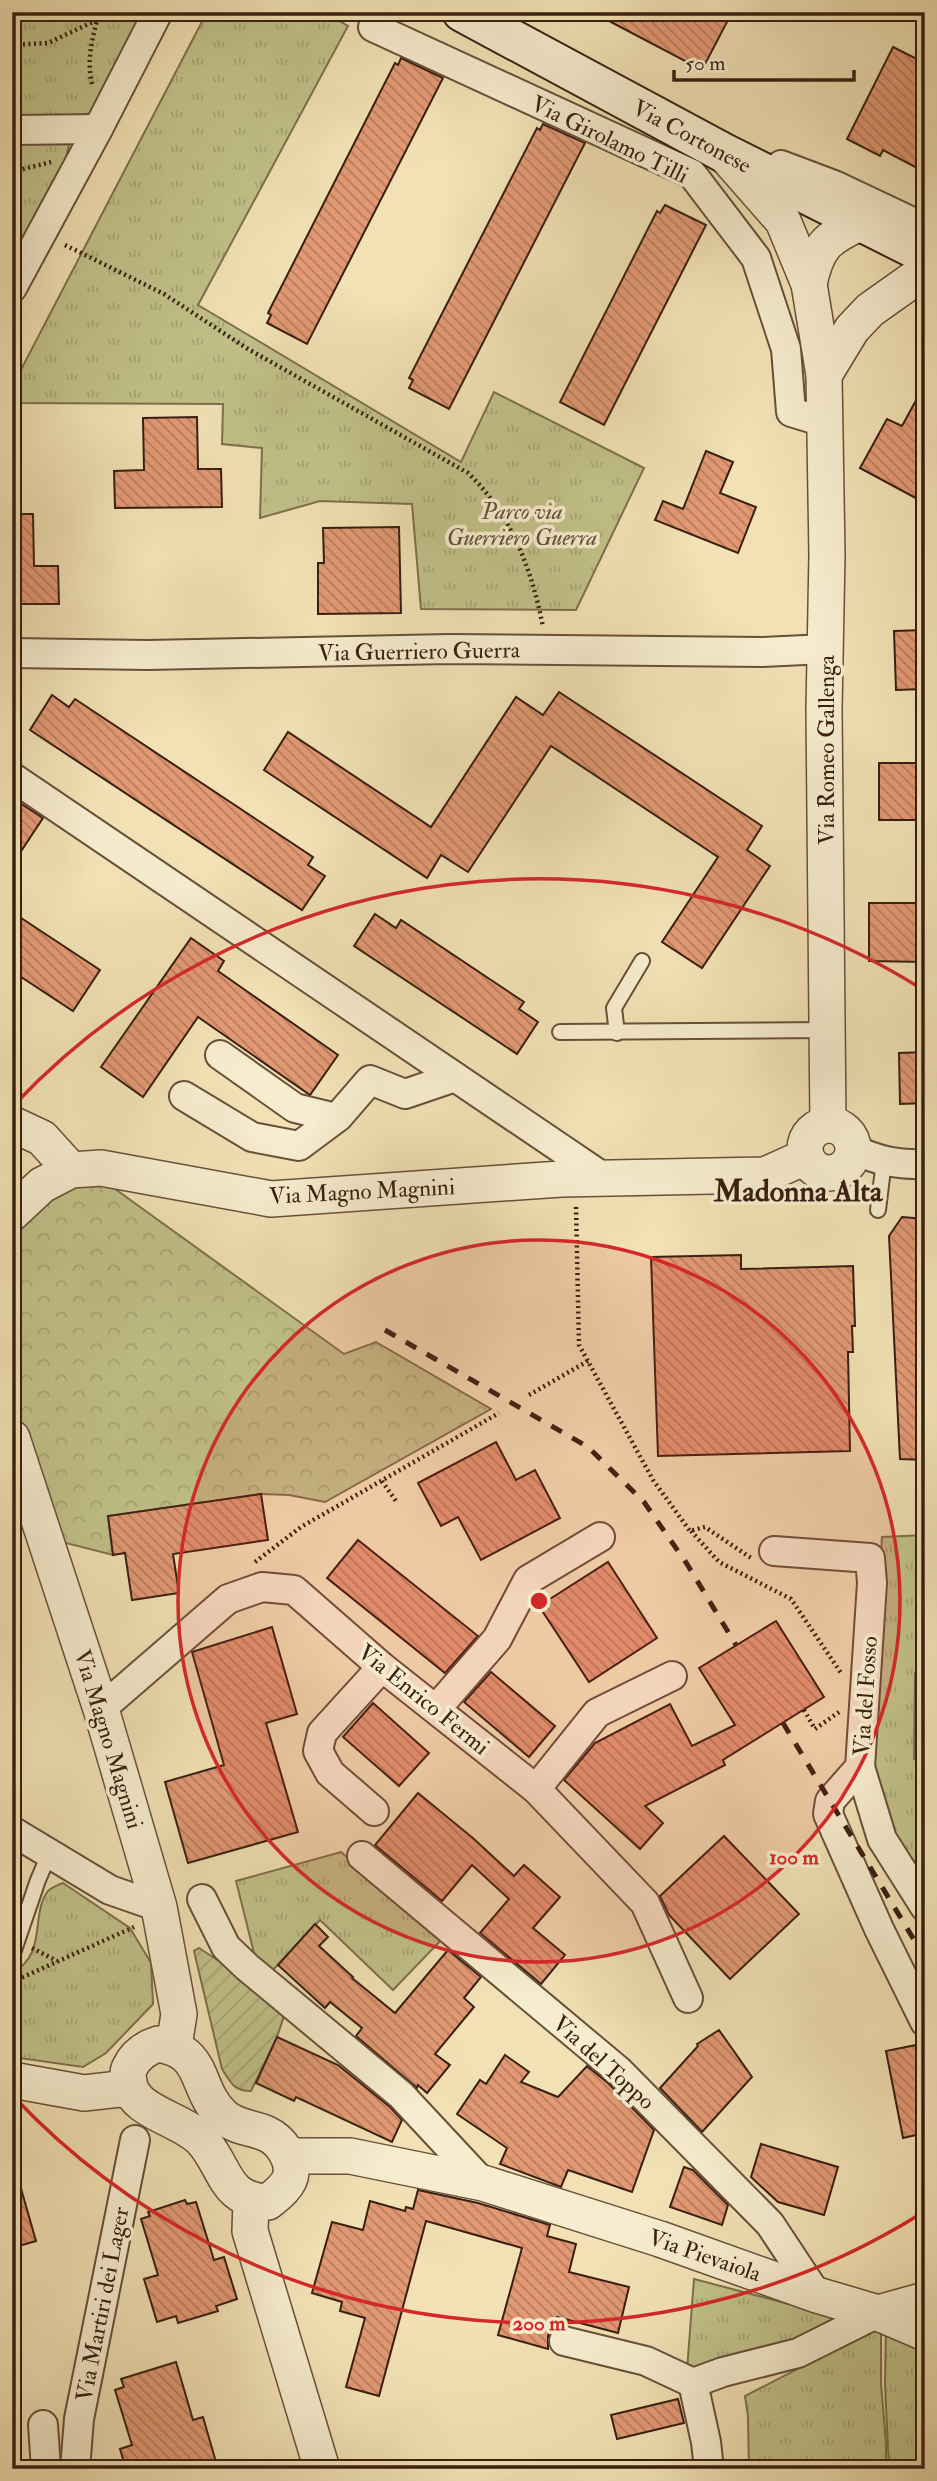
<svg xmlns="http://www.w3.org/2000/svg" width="937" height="2481" viewBox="0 0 937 2481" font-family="'IM FELL Double Pica',serif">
<defs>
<pattern id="forest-crowns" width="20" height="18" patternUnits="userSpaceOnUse" patternTransform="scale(1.75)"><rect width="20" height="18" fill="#c1c189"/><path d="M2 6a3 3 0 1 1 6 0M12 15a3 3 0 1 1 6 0" fill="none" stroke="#a7a575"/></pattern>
<pattern id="park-tufts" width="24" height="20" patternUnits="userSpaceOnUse" patternTransform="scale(1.75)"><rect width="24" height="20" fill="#c1c189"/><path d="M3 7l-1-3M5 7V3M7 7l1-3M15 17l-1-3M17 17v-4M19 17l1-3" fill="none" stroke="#a7a575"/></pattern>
<pattern id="garden-furrows" width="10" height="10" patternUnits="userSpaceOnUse" patternTransform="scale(1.75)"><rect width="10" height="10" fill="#c1c189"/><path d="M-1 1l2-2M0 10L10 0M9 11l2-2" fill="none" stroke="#a7a575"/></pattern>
<pattern id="building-back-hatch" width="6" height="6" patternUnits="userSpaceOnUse" patternTransform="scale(1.75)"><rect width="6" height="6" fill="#e29974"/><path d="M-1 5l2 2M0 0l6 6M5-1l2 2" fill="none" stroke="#b87c5e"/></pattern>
</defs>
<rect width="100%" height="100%" fill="#f1e1b4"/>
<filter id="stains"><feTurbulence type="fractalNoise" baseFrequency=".00286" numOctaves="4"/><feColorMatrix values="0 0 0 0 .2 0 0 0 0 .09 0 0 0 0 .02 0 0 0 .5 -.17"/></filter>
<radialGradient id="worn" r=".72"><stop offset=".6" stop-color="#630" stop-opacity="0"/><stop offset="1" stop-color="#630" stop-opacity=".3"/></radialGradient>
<polygon fill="url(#forest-crowns)" stroke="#7d704d" stroke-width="2" points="104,1181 344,1354 376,1342 491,1409 325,1502 289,1495 261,1494 108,1516 113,1555 62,1542 16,1410 12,1392 12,1244 33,1211 74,1186"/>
<g fill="url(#park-tufts)" stroke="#7d704d" stroke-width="2">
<polygon points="12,12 144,12 92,115 27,116 12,113"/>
<polygon points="207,12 323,12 348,26 198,305 461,462 494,392 644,468 576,610 421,609 412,504 320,501 260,518 262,448 222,444 223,404 12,403 12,387"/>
<polygon points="70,141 62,175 12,255 12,144"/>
<polygon points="925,1535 925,1670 915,1673 914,1759 925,1758 925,1883 903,1849 868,1779 882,1537"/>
<polygon points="341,1852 444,1937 393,1990 320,1920 271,1972 255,1957 236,1881"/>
<path d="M63,1883L130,1928L151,1963L153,2004L106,2053L83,2067L12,2057V1973C48,1954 30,1914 48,1891C52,1887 58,1885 63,1883Z"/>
<polygon points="694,2279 835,2316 832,2330 687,2370"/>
<polygon points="881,2326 881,2384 886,2443 886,2469 749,2469 748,2416 745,2396"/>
<polygon points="886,2328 925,2341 925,2469 889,2469 885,2385"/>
</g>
<path fill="url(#garden-furrows)" stroke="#7d704d" stroke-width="2" d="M199,1948L239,1974L285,2013L277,2037L251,2091C234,2091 231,2083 222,2069L194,1951Z"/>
<g fill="url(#building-back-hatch)" stroke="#391f11" stroke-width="2">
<polygon points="592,12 713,12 728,20 702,70"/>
<polygon points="893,47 925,63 925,172 883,150 880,156 847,139"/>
<polygon points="401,58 443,78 307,344 267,323 271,315 268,313 395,63 398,65"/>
<polygon points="543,124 585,143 449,409 409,388 413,380 409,378 537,128 540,130"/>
<polygon points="665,205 706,225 604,425 560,402 657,211 660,213"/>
<polygon points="925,384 925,503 860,468 887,419 902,426"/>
<polygon points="197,417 198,469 221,469 222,507 115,508 114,471 144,470 143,418"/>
<polygon points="706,451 733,462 720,493 756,507 738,553 655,520 663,501 683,509"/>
<polygon points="12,514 33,514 34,566 58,566 59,604 12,604"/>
<polygon points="399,527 401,613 318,614 318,563 324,563 323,528"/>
<polygon points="925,630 925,689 896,690 894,631"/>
<polygon points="559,692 762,826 747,850 770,866 702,968 662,942 718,857 551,746 468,872 441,855 427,878 264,770 288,732 431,827 516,697 543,715"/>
<polygon points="52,695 69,707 75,699 313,857 308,865 325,876 302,910 30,730"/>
<rect x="879" y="763" width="46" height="57"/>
<polygon points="12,798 43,818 12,865"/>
<polygon points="869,903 925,903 925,962 869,961"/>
<polygon points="12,912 100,970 73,1011 12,971"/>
<polygon points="375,914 396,928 401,920 524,1002 519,1009 538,1022 517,1054 354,946"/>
<polygon points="191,938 224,961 218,971 338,1055 310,1095 198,1017 143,1097 101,1067"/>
<polygon points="925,1052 925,1103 900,1104 899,1053"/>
<polygon points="902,1217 925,1219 925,1460 900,1459 889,1236"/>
<polygon points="741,1255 741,1269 853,1266 855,1326 852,1326 853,1352 848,1352 850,1451 658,1456 651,1257"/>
<polygon points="496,1442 516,1480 535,1470 560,1518 481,1560 458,1517 441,1526 418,1483"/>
<polygon points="261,1494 268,1540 173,1554 179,1593 132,1600 125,1553 113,1555 108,1516"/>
<polygon points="358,1540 478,1636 445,1673 327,1578"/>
<polygon points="608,1562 657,1638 589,1682 539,1606"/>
<polygon points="776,1621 824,1697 723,1760 725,1765 645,1806 663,1823 640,1849 564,1780 595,1743 670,1704 692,1746 735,1725 699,1668"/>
<polygon points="272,1627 297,1714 266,1723 298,1832 188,1863 165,1782 224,1765 192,1652"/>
<polygon points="491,1672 555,1726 529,1757 464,1702"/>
<polygon points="373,1703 429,1753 399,1786 343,1737"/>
<polygon points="418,1793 474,1839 514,1876 524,1865 560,1897 533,1928 565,1955 541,1984 480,1933 509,1899 472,1865 442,1901 375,1845"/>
<polygon points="724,1836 799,1914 730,1979 669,1915 660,1896"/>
<polygon points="315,1924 328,1937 319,1946 353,1977 352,1978 395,2013 448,1950 481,1977 464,1998 474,2007 435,2054 450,2065 427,2093 418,2085 417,2088 356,2036 362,2028 330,2002 325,2008 278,1965"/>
<polygon points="719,2030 752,2077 702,2132 660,2088 698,2046 697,2044"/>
<polygon points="277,2037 338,2065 390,2107 402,2120 392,2142 296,2097 294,2101 256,2083"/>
<polygon points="921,2044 925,2062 925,2133 903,2138 886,2051"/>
<polygon points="505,2055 529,2072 521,2082 558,2097 587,2066 608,2083 654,2130 632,2192 568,2170 561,2187 500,2164 507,2148 457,2114 480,2080 486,2084"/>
<polygon points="761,2144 838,2167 824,2215 778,2202 751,2177"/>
<polygon points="684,2167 693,2170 728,2205 722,2225 670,2207"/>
<polygon points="18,2178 36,2241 12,2248 12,2179"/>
<polygon points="418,2190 478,2203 550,2225 547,2236 576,2244 569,2272 629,2287 618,2333 557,2317 548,2336 548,2349 498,2335 522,2248 426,2221 379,2396 346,2387 365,2318 340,2311 342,2302 312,2293 332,2222 363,2230 370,2201 405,2211 406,2207 413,2209"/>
<polygon points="185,2200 187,2204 196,2202 214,2260 224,2257 237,2299 216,2306 218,2311 178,2323 176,2316 157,2322 144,2279 158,2275 141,2219 150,2216 148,2212"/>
<polygon points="176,2362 193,2420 203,2417 218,2469 126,2469 120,2449 132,2445 115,2390 124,2387 121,2379"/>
<polygon points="678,2399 684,2423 617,2439 611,2415"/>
</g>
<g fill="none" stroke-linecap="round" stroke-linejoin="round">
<g stroke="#67503a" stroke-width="18">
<g id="service">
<polyline points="560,1032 827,1030"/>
<polyline points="617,1033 614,1008 642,961"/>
<polyline points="878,1210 884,1161"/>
<polyline points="12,1956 38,1880 50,1852"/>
</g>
</g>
<g stroke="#67503a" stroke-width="32">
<g id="minor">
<polyline points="373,27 692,174 756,258 786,349 791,412 824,422"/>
<polyline points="12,130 98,129"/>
<polyline points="781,165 834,185 925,228"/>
<polyline points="12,288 98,129 158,12"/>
<polyline points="12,653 148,655 449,649 762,652 826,649"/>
<polyline points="12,777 603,1177"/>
<polyline points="220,1055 295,1108 336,1118"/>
<polyline points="184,1096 252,1137 299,1146 338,1117 370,1080 405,1094 455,1077"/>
<path d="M853,1149C878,1161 898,1165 925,1164"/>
<polyline points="774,1551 870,1558 872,1583 860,1767 830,1801 828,1814 879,1929 925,2022"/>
<polyline points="101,1709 228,1599 262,1587 294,1590 382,1667 536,1789 645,1903 688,1998"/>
<polyline points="436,1709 497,1639 528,1580 600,1537"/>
<polyline points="860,1767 882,1839 925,1907"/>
<polyline points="536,1789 597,1713 672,1676"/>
<polyline points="374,1811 330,1773 318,1751 322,1733 382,1667"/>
<polyline points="12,1831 110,1890 159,1907"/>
<polyline points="362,1856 619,2071 770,2224 817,2295"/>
<polyline points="202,1899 226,1947 247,1967 401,2095 483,2183"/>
<polyline points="564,2341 646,2361 693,2383 723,2372 798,2353 878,2313"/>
<polyline points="693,2383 706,2442 709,2469"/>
<polyline points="43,2425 46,2469"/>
<polyline points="75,2469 79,2419 135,2140"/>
</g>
</g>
<g stroke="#67503a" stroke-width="38">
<g id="tertiary">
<polyline points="726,156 783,221 809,284 824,375 827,555 824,709 828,1125"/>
<path d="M809,284C817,247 826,238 860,223"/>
<polyline points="824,375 852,329 870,310 925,271"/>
<polyline points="12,1124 42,1138 71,1170"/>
<circle cx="829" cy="1149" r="24"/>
<polyline points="12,1213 42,1185 71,1170 101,1168 271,1199 561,1179 765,1175 805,1157"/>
<polyline points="12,1438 101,1709 159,1907 179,2014 174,2046"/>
<path d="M158,2044C208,2052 193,2088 223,2116C236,2128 252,2127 267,2134C280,2140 293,2157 291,2173C290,2185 277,2195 268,2202C223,2200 227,2168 202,2140C181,2118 132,2112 129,2082C128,2076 127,2072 130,2067C136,2054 146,2048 158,2044Z"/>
<polyline points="12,2080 84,2093 129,2088"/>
<polyline points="288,2156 350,2156 483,2183 660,2239 817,2295 878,2313 925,2333"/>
<polyline points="251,2201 250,2231 322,2469"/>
<polyline points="878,2313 925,2300"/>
</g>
</g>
<g stroke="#391f11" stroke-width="42">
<polyline id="secondary" points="462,12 724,153 925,254"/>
</g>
<g stroke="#391f11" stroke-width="4.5" stroke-dasharray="2 3.5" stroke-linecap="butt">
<polyline points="12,45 48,43 97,20 102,12"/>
<path d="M92,84C87,61 91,43 97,21"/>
<polyline points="12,172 51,162"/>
<path d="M65,245L164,294L248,349L468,473C511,514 532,570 543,627"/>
<polyline points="576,1207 579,1345 653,1480 690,1531 705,1527 751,1558"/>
<polyline points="529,1395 588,1361"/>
<polyline points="382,1481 396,1501"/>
<polyline points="691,1531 719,1562 791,1599 841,1673"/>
<polyline points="255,1562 301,1527 499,1413"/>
<polyline points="804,1710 815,1729 839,1712"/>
<polyline points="32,1948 57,1961"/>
<polyline points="12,1982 134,1927"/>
</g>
<use href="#service" stroke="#f6ecce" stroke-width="14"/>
<use href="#minor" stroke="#f6ecce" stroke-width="28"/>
<use href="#tertiary" stroke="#f6ecce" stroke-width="35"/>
<use href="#secondary" stroke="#f6ecce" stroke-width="38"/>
<g stroke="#391f11" stroke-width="5" stroke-dasharray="12 12" stroke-linecap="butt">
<polyline points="12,117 16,98 21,12"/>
<polyline points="385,1330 588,1447 644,1502 687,1564 736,1645"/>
<polyline points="783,1723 925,1958"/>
</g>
</g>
<circle cx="539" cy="1601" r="361" fill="#d62828" fill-opacity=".12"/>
<g fill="none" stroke="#d62828" stroke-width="3.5">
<circle cx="539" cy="1601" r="361"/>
<path d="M922 2213A722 722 0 0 1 15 2098M15 1104A722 722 0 0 1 922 989"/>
</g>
<g text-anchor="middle" stroke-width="7" stroke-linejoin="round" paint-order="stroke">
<g font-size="23" fill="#391f11" stroke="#f6ecce">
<text transform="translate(692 136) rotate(28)" y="8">Via Cortonese</text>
<text transform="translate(610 139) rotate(26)" y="8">Via Girolamo Tilli</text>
<text transform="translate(419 651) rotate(-1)" y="8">Via Guerriero Guerra</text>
<text transform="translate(826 750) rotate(-90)" y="8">Via Romeo Gallenga</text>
<text transform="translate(362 1191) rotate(-3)" y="8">Via Magno Magnini</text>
<text transform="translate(865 1696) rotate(-86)" y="8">Via del Fosso</text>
<text transform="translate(424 1699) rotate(39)" y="8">Via Enrico Fermi</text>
<text transform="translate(109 1739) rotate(73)" y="8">Via Magno Magnini</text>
<text transform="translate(604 2062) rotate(42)" y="8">Via del Toppo</text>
<text transform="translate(705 2255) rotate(19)" y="8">Via Pievaiola</text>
<text transform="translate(102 2304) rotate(-79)" y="8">Via Martiri dei Lager</text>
</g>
<g font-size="23" font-style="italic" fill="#625035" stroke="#f6ecce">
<text x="522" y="519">Parco via<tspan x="522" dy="26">Guerriero Guerra</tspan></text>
</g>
<g font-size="30" font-weight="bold" fill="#391f11" stroke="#f6ecce">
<text x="798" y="1201">Madonna Alta</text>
</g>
</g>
<circle cx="539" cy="1601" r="10" fill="#d62828" stroke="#f6ecce" stroke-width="3.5"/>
<g font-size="21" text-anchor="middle" font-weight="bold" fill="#d62828" stroke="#f6ecce" stroke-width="7" stroke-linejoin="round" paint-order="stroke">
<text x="794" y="1864">100 m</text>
<text x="539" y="2330">200 m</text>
</g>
<rect width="937" height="2481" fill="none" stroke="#f1e1b4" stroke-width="42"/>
<rect x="14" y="14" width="909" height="2453" fill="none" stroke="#391f11" stroke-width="3.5"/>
<rect x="21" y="21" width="895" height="2439" fill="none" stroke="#391f11" stroke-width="2"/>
<path d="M674 70v10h180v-10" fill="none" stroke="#391f11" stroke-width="3.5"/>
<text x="685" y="70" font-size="21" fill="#391f11" stroke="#f6ecce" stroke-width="5" paint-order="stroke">50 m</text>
<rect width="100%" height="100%" filter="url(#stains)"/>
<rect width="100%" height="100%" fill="url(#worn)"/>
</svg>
